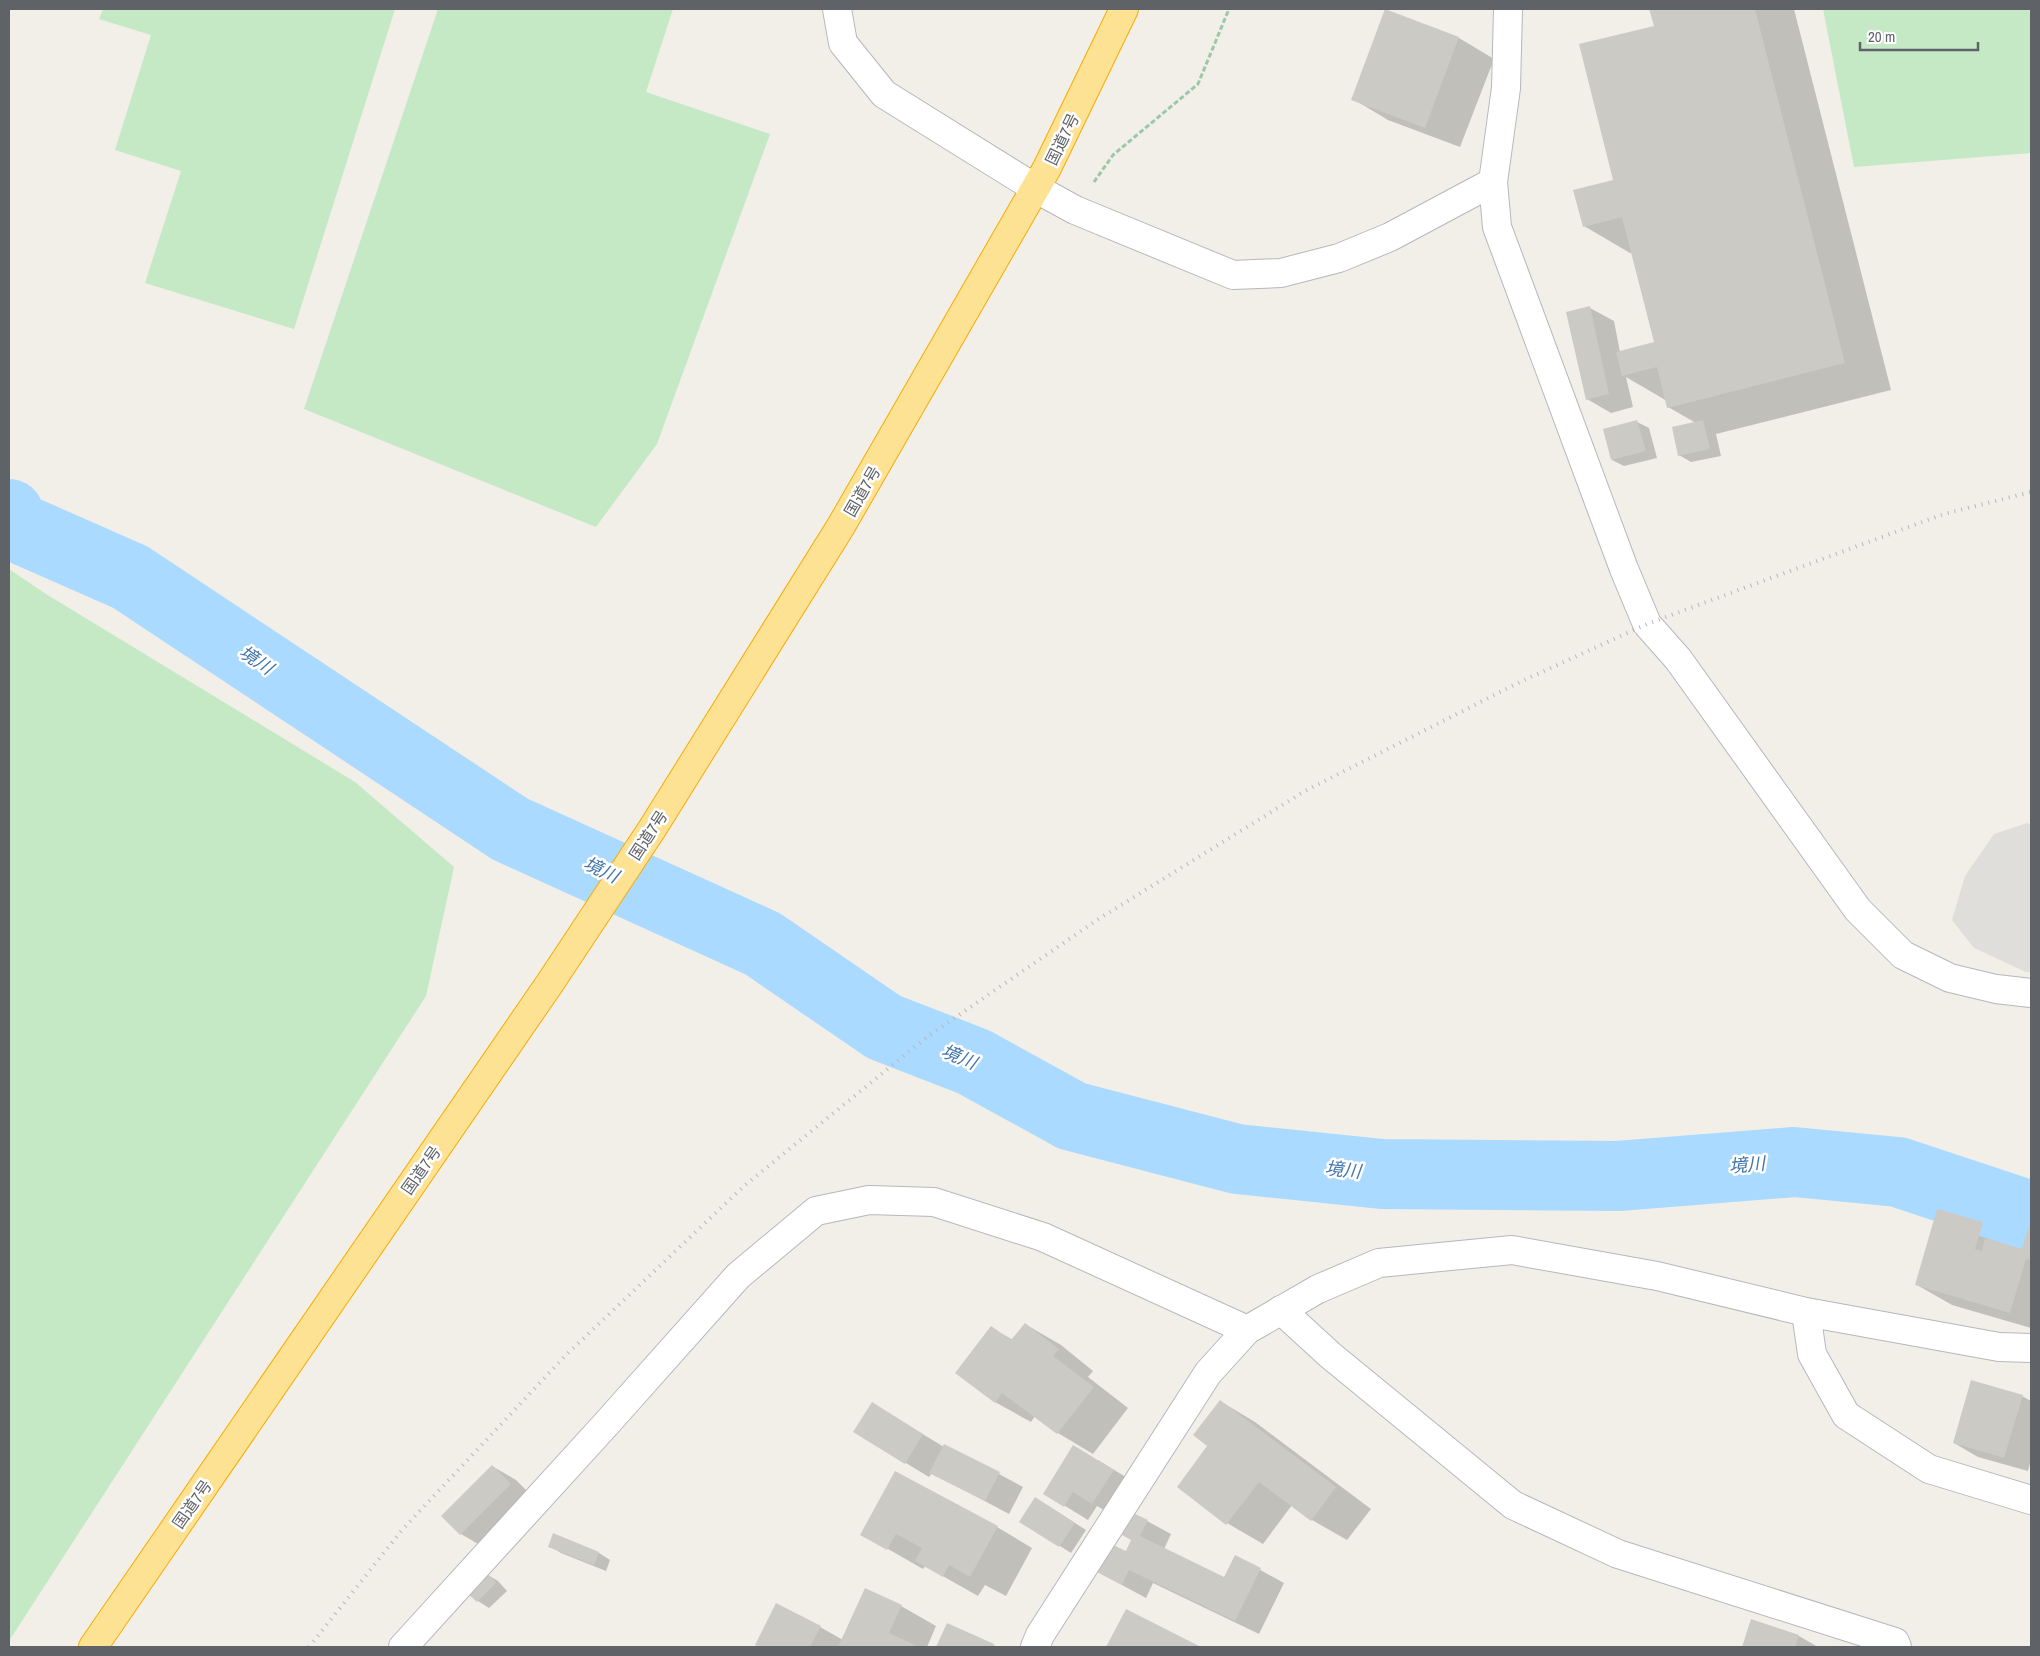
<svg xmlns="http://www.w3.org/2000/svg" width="2040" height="1656" viewBox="0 0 2040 1656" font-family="'Archivo Narrow','Noto Sans JP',sans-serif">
<rect width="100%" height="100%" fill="#f1efe8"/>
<polygon fill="#e0deda" points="2027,823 2031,825 2031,972 2026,972 1974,948 1952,920 1965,876 1994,834"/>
<g fill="#c5e8c5">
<polygon points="103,9 395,9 294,329 145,283 181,171 115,150 151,35 99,19"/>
<polygon points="438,9 673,9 646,92 770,134 657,444 596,527 304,409"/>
<polygon points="1823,9 2031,9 2031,153 1854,167"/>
<polygon points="9,569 46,594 355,782 454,867 426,996 9,1641"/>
</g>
<g fill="#0003">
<polygon points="1651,9 1794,9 1891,390 1716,434 1721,456 1691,462 1679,455 1696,423 1668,407 1667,401 1626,377 1633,407 1611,413 1587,399 1590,308 1614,321 1620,352 1656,343 1632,252 1630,253 1584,226 1615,181 1655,27"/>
<polygon points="1386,11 1459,38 1494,59 1460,147 1388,120 1353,99"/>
<polygon points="1637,422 1649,428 1657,458 1624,466 1612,460"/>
<polygon points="1982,1224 2017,1244 2016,1249 2022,1251 2031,1224 2031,1328 1952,1305 1917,1285"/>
<polygon points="1025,1324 1061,1345 1093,1371 1088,1377 1128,1408 1093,1454 1058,1433 1035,1416 1031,1422 995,1402 992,1328 1013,1340"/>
<polygon points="2022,1396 2031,1401 2031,1460 2028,1471 1978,1457 1954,1443"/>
<polygon points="1220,1401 1255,1422 1371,1509 1347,1540 1312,1520 1292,1505 1263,1544 1227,1523 1179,1487 1209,1446"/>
<polygon points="896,1418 944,1447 945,1445 1023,1487 1009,1514 932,1473 929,1477 855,1432"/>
<polygon points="1098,1460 1137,1484 1116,1517 1097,1506 1088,1520 1044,1493"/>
<polygon points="492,1466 516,1480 534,1498 485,1548 461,1534"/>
<polygon points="1047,1505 1086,1530 1071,1553 1021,1521"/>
<polygon points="1147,1521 1171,1534 1164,1549 1225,1578 1235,1556 1284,1583 1259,1634 1153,1583 1146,1598 1098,1572 1127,1552 1133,1540"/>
<polygon points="997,1527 1032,1548 1006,1596 985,1585 978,1596 925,1566 923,1569 862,1534"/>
<polygon points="550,1546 599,1553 610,1560 606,1571 561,1553"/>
<polygon points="486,1574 498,1581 507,1591 489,1608 478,1601 468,1592"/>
<polygon points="901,1606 936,1626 927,1647 762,1647 756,1644 820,1627 843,1640"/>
<polygon points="1126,1611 1198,1647 1108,1647"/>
<polygon points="1752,1620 1799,1636 1818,1647 1743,1647"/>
<polygon points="948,1625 993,1645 997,1647 938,1647"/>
</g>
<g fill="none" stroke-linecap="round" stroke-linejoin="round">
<polyline stroke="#aadaff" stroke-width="70" points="9,514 12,525 130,577 510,829 763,944 884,1027 974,1062 1072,1116 1237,1159 1382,1174 1618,1176 1794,1162 1898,1172 2031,1216"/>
</g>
<g fill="#cccac5">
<polygon points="1385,9 1459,37 1425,128 1351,100"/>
<polygon points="1649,9 1755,9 1845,363 1667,408 1657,367 1622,376 1616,352 1654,342 1622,217 1583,227 1573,190 1613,180 1579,44 1654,26"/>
<polygon points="1590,306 1609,394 1586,400 1566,312"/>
<polygon points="1637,420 1646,451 1611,460 1603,429"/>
<polygon points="1703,420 1710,449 1678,456 1672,427"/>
<polygon points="1937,1209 1983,1222 1975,1249 1982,1251 1985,1238 2022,1249 2031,1219 2031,1260 2026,1259 2010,1313 1915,1285"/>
<polygon points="1025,1323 1059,1349 1053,1356 1094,1387 1057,1434 1002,1393 995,1403 955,1373 991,1326 1011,1340"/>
<polygon points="1971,1380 2023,1395 2004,1458 1953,1443"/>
<polygon points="1220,1400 1336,1487 1311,1521 1259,1482 1226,1525 1177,1487 1207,1446 1193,1435"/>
<polygon points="872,1402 923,1434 905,1464 853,1432"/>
<polygon points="944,1444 1000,1472 985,1501 929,1473"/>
<polygon points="1073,1445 1114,1470 1092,1504 1073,1492 1064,1507 1043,1494"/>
<polygon points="492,1465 511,1484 460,1535 441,1516"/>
<polygon points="895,1471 998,1526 970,1577 949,1565 943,1577 915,1561 922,1548 896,1534 887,1550 860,1535"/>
<polygon points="1035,1497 1075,1523 1059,1547 1019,1522"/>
<polygon points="1133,1513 1148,1520 1140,1536 1224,1577 1235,1555 1261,1568 1235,1621 1129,1570 1122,1585 1097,1572 1111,1544 1126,1551 1131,1540 1122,1535"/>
<polygon points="553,1533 599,1552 594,1565 548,1547"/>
<polygon points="486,1572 496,1583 477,1602 466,1592"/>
<polygon points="865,1588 902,1605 889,1633 919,1647 838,1647"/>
<polygon points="776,1603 821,1626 810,1647 760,1647 755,1645"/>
<polygon points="1126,1609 1201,1647 1106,1647"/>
<polygon points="1751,1619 1799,1635 1795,1647 1742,1647"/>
<polygon points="947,1623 994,1644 992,1647 936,1647"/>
</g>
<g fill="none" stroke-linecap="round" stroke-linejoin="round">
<g stroke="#b5b8bc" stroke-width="30">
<g id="minor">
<polyline points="837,9 843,43 884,94 1035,188 1075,210 1233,275 1281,273 1339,258 1390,237 1493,182"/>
<polyline points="1508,9 1506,88 1493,182 1497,227 1624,569 1647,624 1678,659 1858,910 1903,955 1950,978 1996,989 2031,993"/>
<polyline points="1281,1310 1330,1355 1513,1505 1618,1554 1895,1642 1897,1647"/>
<polyline points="1806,1312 1812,1354 1846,1415 1929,1469 2031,1500"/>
<polyline points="403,1647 608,1422 738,1276 816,1211 869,1200 934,1202 1043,1237 1247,1330"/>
<polyline points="1035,1647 1040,1635 1208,1373 1247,1330 1318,1289 1379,1263 1512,1250 1657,1276 1806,1312 1999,1347 2031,1348"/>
</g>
</g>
<g stroke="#f9ab00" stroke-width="30">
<polyline id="highway" points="93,1647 550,983 652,829 841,526 1047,168 1124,9"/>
</g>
<polyline stroke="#9cc7a9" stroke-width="3" stroke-dasharray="5 2.5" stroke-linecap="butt" points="1094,182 1113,155 1198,84 1229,9"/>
<use href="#minor" stroke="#fff" stroke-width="28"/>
<use href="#highway" stroke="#fde293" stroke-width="28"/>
<polyline stroke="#b6b7b8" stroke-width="4" stroke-dasharray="1 6" stroke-linecap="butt" points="309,1647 402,1530 566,1355 744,1186 927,1037 1097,920 1305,791 1520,682 1647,624 1944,514 2031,492"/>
</g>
<g text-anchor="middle" stroke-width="5" stroke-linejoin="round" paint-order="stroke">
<g font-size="16" fill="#5f6368" stroke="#fff">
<text transform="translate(1062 139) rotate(-64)" y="6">国道7号</text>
<text transform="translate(862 491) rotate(-60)" y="6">国道7号</text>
<text transform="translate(648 835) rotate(-57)" y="6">国道7号</text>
<text transform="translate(421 1170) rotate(-55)" y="6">国道7号</text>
<text transform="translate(192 1504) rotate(-55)" y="6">国道7号</text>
</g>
<g font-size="18" font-style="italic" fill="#4174aa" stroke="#fff">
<text transform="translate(256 660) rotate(34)" y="6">境川</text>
<text transform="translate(601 870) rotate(25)" y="6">境川</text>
<text transform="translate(959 1057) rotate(23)" y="6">境川</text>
<text transform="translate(1747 1165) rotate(-5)" y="6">境川</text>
<text transform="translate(1343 1170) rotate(6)" y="6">境川</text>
</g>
</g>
<rect width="2040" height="1656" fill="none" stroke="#5f6368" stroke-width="20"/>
<path d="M1860 42v8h118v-8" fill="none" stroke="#5f6368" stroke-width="2.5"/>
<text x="1868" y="42" font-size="15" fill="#5f6368" stroke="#ffffff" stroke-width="4" paint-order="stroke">20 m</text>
</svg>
